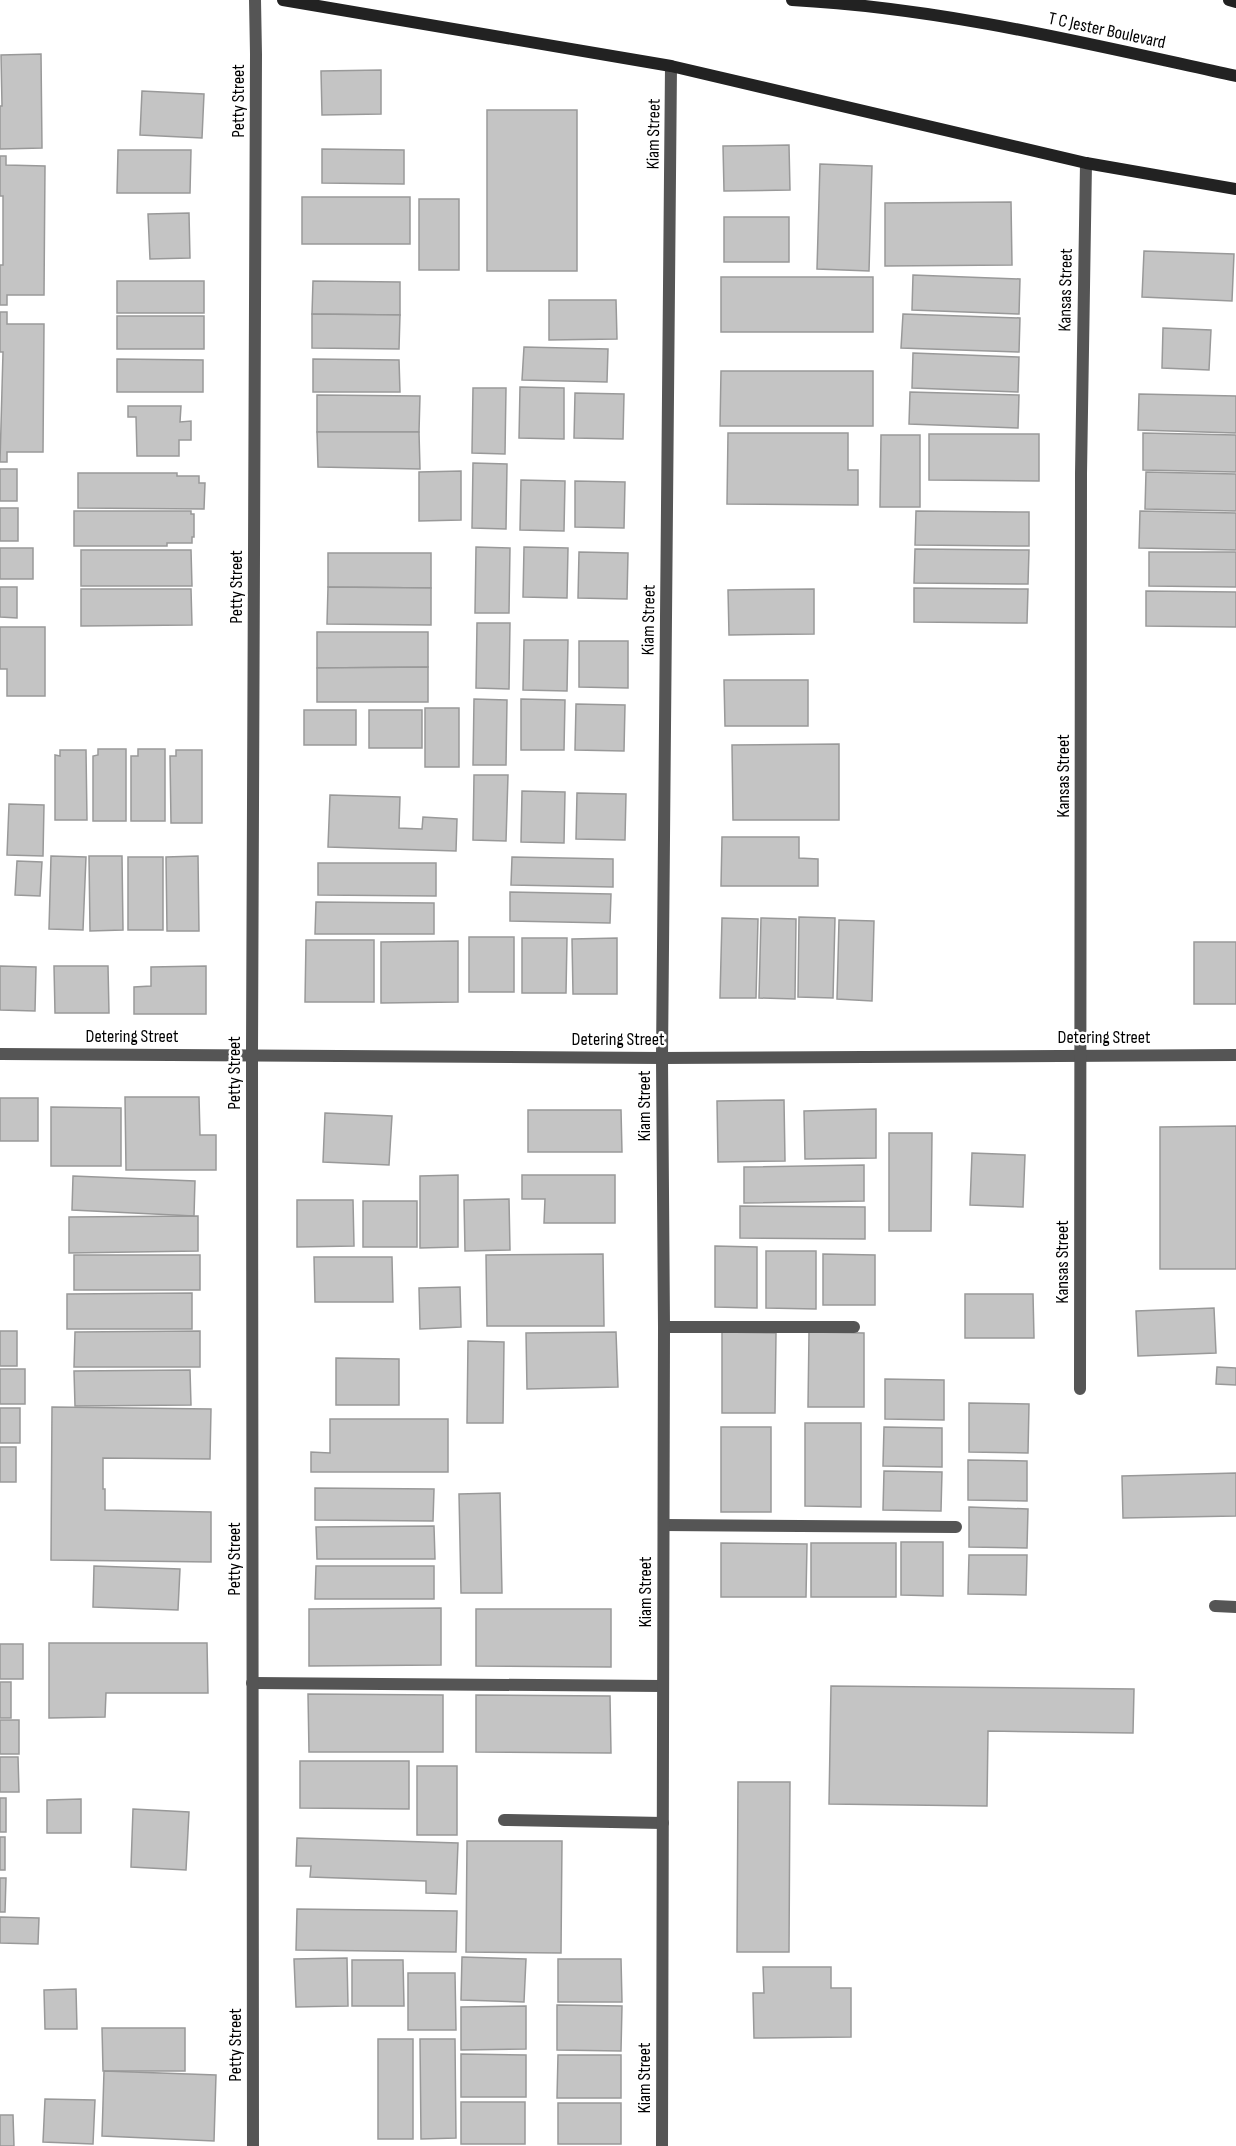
<svg xmlns="http://www.w3.org/2000/svg" width="1236" height="2146" viewBox="0 0 1236 2146" font-family="'Sofia Sans Condensed',sans-serif">
<rect width="100%" height="100%" fill="#fff"/>
<g fill="#c4c4c4" stroke="#999" stroke-width="1.5">
<polygon points="41,54 42,148 0,149 0,106 2,106 1,55"/>
<polygon points="381,70 381,114 322,115 321,71"/>
<polygon points="142,91 204,94 202,138 140,135"/>
<rect x="487" y="110" width="90" height="161"/>
<polygon points="789,145 790,190 724,191 723,146"/>
<polygon points="322,149 404,150 404,184 322,183"/>
<polygon points="118,150 191,150 190,193 117,193"/>
<polygon points="0,156 6,156 6,165 45,166 44,295 7,295 7,305 0,305 0,265 3,265 3,196 0,196"/>
<polygon points="820,164 872,166 869,271 817,269"/>
<rect x="302" y="197" width="108" height="47"/>
<rect x="419" y="199" width="40" height="71"/>
<polygon points="1011,202 1012,265 885,266 885,203"/>
<polygon points="189,213 190,258 150,259 148,214"/>
<rect x="724" y="217" width="65" height="45"/>
<polygon points="1144,251 1234,254 1232,301 1142,297"/>
<polygon points="913,275 1020,279 1019,314 912,310"/>
<rect x="721" y="277" width="152" height="55"/>
<rect x="117" y="281" width="87" height="32"/>
<polygon points="313,281 400,282 400,315 312,314"/>
<polygon points="549,300 616,300 617,339 549,340"/>
<polygon points="0,312 7,312 7,324 44,324 43,452 7,452 7,462 0,462 3,352 0,352"/>
<polygon points="312,314 400,315 399,349 312,348"/>
<polygon points="903,314 1020,318 1019,352 901,348"/>
<rect x="117" y="316" width="87" height="33"/>
<polygon points="1163,328 1211,330 1209,370 1162,368"/>
<polygon points="524,347 608,349 607,382 522,380"/>
<polygon points="913,353 1019,357 1018,392 912,388"/>
<polygon points="117,359 203,360 203,392 117,392"/>
<polygon points="313,359 399,360 400,392 313,392"/>
<polygon points="721,371 873,371 873,426 720,426"/>
<polygon points="520,387 564,388 564,439 519,438"/>
<polygon points="473,388 506,388 505,454 472,453"/>
<polygon points="910,392 1019,395 1018,428 909,424"/>
<polygon points="575,393 624,394 623,439 574,438"/>
<polygon points="1139,394 1236,396 1236,433 1138,430"/>
<polygon points="317,395 420,396 419,432 317,432"/>
<polygon points="128,406 181,406 180,422 191,421 191,440 179,440 179,456 137,456 136,417 128,417"/>
<polygon points="317,432 419,432 420,469 318,467"/>
<polygon points="728,433 848,433 848,470 858,470 858,505 727,504"/>
<polygon points="1143,433 1236,435 1236,472 1143,470"/>
<polygon points="929,434 1039,434 1039,481 929,480"/>
<polygon points="881,435 920,435 920,507 880,507"/>
<polygon points="473,463 507,464 506,529 472,528"/>
<rect x="0" y="469" width="17" height="32"/>
<polygon points="461,471 461,520 419,521 419,472"/>
<polygon points="1146,472 1236,474 1236,511 1145,509"/>
<polygon points="78,473 177,473 177,476 199,476 199,483 205,483 204,509 78,508"/>
<polygon points="521,480 565,481 564,531 520,530"/>
<polygon points="575,481 625,482 624,528 575,527"/>
<rect x="0" y="508" width="18" height="33"/>
<polygon points="74,511 191,511 191,514 194,514 194,537 192,537 192,543 167,543 167,546 74,546"/>
<polygon points="916,511 1029,512 1029,546 915,545"/>
<polygon points="1140,511 1236,513 1236,550 1139,548"/>
<polygon points="476,547 510,548 509,613 475,613"/>
<polygon points="524,547 568,548 567,598 523,597"/>
<rect x="0" y="548" width="33" height="31"/>
<polygon points="915,549 1029,550 1028,584 914,583"/>
<polygon points="81,550 191,550 192,586 81,586"/>
<polygon points="579,552 628,553 627,599 578,598"/>
<polygon points="1149,552 1236,552 1236,587 1149,586"/>
<polygon points="328,553 431,553 431,588 328,587"/>
<polygon points="0,587 17,587 17,618 0,617"/>
<polygon points="328,587 431,588 431,625 327,624"/>
<polygon points="914,588 1028,589 1027,623 914,622"/>
<polygon points="81,589 191,589 192,625 81,626"/>
<polygon points="814,589 814,634 729,635 728,590"/>
<polygon points="1146,591 1236,592 1236,627 1146,626"/>
<polygon points="477,623 510,623 509,689 476,688"/>
<polygon points="0,627 45,627 45,696 7,696 7,669 0,669"/>
<polygon points="317,632 428,632 428,667 317,668"/>
<polygon points="524,640 568,640 567,691 523,690"/>
<polygon points="579,641 628,641 628,688 579,687"/>
<polygon points="428,667 428,702 317,702 317,668"/>
<polygon points="724,680 808,680 808,726 725,726"/>
<polygon points="474,699 507,700 506,765 473,765"/>
<polygon points="521,699 565,700 564,750 521,750"/>
<polygon points="576,704 625,705 624,751 575,750"/>
<rect x="425" y="708" width="34" height="59"/>
<rect x="304" y="710" width="52" height="35"/>
<rect x="369" y="710" width="53" height="38"/>
<polygon points="839,744 839,820 733,820 732,745"/>
<polygon points="98,749 126,749 126,821 93,821 93,756 98,755"/>
<polygon points="138,749 165,749 165,821 131,821 131,756 138,756"/>
<polygon points="60,750 86,750 87,820 55,820 55,755 60,756"/>
<polygon points="176,750 202,750 202,823 171,823 170,756 176,756"/>
<polygon points="474,775 508,775 506,841 473,840"/>
<polygon points="522,791 565,792 564,843 521,842"/>
<polygon points="577,793 626,794 625,840 576,839"/>
<polygon points="330,795 400,797 399,828 422,829 423,817 457,819 456,851 328,847"/>
<polygon points="9,804 44,805 43,856 7,855"/>
<polygon points="722,837 799,837 799,858 818,859 818,886 721,886"/>
<polygon points="51,856 86,857 83,930 49,929"/>
<polygon points="89,856 122,856 123,930 90,931"/>
<polygon points="198,856 199,931 167,931 166,857"/>
<rect x="128" y="857" width="35" height="73"/>
<polygon points="512,857 613,859 613,887 511,885"/>
<polygon points="17,861 42,862 40,896 15,895"/>
<polygon points="318,863 436,863 436,896 318,895"/>
<polygon points="510,892 611,894 610,923 510,921"/>
<polygon points="316,902 434,903 434,934 315,934"/>
<polygon points="799,917 835,918 833,998 798,997"/>
<polygon points="722,918 758,919 756,998 720,998"/>
<polygon points="761,918 796,919 795,999 759,998"/>
<polygon points="839,920 874,921 872,1001 837,999"/>
<rect x="469" y="937" width="45" height="55"/>
<polygon points="522,938 567,938 566,993 522,993"/>
<polygon points="617,938 617,994 573,994 572,939"/>
<polygon points="306,940 374,940 374,1002 305,1002"/>
<polygon points="458,941 458,1002 381,1003 381,942"/>
<rect x="1194" y="942" width="42" height="62"/>
<polygon points="0,966 36,967 35,1011 0,1010"/>
<polygon points="54,966 108,966 109,1013 55,1013"/>
<polygon points="206,966 206,1014 134,1014 134,987 151,986 151,967"/>
<polygon points="125,1097 199,1097 200,1135 216,1135 216,1170 126,1170"/>
<rect x="0" y="1098" width="38" height="43"/>
<polygon points="784,1100 785,1161 718,1162 717,1101"/>
<polygon points="51,1107 121,1108 121,1166 51,1166"/>
<polygon points="876,1109 876,1158 805,1159 804,1111"/>
<polygon points="528,1110 621,1110 622,1152 528,1152"/>
<polygon points="325,1113 392,1116 389,1165 323,1162"/>
<polygon points="1236,1126 1236,1269 1160,1269 1160,1127"/>
<polygon points="889,1133 932,1133 931,1231 889,1231"/>
<polygon points="972,1153 1025,1155 1023,1207 970,1205"/>
<polygon points="864,1165 864,1201 744,1203 744,1167"/>
<polygon points="458,1175 458,1247 420,1248 420,1176"/>
<polygon points="522,1175 615,1175 615,1223 544,1223 545,1199 522,1199"/>
<polygon points="73,1176 195,1181 194,1216 72,1210"/>
<polygon points="509,1199 510,1250 465,1251 464,1200"/>
<polygon points="297,1200 353,1200 354,1246 297,1247"/>
<rect x="363" y="1201" width="54" height="46"/>
<polygon points="740,1206 865,1207 865,1239 740,1238"/>
<polygon points="198,1216 198,1251 69,1253 69,1217"/>
<polygon points="715,1246 757,1247 757,1308 715,1307"/>
<polygon points="766,1251 816,1251 816,1309 766,1308"/>
<polygon points="603,1254 604,1326 487,1326 486,1255"/>
<polygon points="823,1254 875,1255 875,1305 823,1305"/>
<rect x="74" y="1255" width="126" height="35"/>
<polygon points="314,1257 392,1257 393,1302 315,1302"/>
<polygon points="460,1287 461,1327 420,1329 419,1288"/>
<polygon points="192,1293 192,1329 67,1329 67,1294"/>
<polygon points="965,1294 1033,1294 1034,1338 965,1338"/>
<polygon points="1214,1308 1216,1353 1138,1356 1136,1311"/>
<rect x="0" y="1331" width="17" height="35"/>
<polygon points="200,1331 200,1367 74,1367 75,1332"/>
<polygon points="616,1332 618,1387 527,1389 526,1333"/>
<polygon points="722,1332 776,1333 775,1413 722,1413"/>
<polygon points="809,1332 864,1333 864,1407 808,1407"/>
<polygon points="468,1341 504,1342 503,1423 467,1423"/>
<polygon points="336,1358 399,1359 399,1405 336,1405"/>
<polygon points="1217,1367 1236,1368 1236,1385 1216,1384"/>
<rect x="0" y="1369" width="25" height="35"/>
<polygon points="190,1370 191,1405 75,1406 74,1371"/>
<polygon points="885,1379 944,1380 944,1420 885,1419"/>
<polygon points="969,1403 1029,1404 1028,1453 969,1452"/>
<polygon points="52,1407 211,1409 210,1459 103,1458 103,1489 105,1489 105,1510 211,1512 211,1562 51,1560"/>
<rect x="0" y="1408" width="20" height="35"/>
<polygon points="330,1419 448,1419 448,1472 311,1472 311,1452 330,1453"/>
<polygon points="805,1423 861,1423 861,1507 805,1506"/>
<rect x="721" y="1427" width="50" height="85"/>
<polygon points="884,1427 942,1428 942,1467 883,1466"/>
<rect x="0" y="1447" width="16" height="35"/>
<polygon points="968,1460 1027,1461 1027,1501 968,1500"/>
<polygon points="884,1471 942,1472 941,1511 883,1510"/>
<polygon points="1236,1473 1236,1516 1123,1518 1122,1476"/>
<polygon points="315,1488 434,1489 433,1521 315,1520"/>
<polygon points="500,1493 502,1593 461,1593 459,1494"/>
<polygon points="969,1507 1028,1509 1027,1548 969,1547"/>
<polygon points="434,1526 435,1559 317,1559 316,1527"/>
<polygon points="901,1542 943,1542 943,1596 901,1595"/>
<polygon points="721,1543 807,1544 806,1597 721,1597"/>
<rect x="811" y="1543" width="85" height="54"/>
<polygon points="969,1555 1027,1555 1026,1595 968,1594"/>
<polygon points="94,1566 180,1569 178,1610 93,1607"/>
<polygon points="316,1566 434,1566 434,1599 315,1599"/>
<polygon points="441,1608 441,1665 309,1666 309,1609"/>
<polygon points="476,1609 611,1609 611,1667 476,1666"/>
<polygon points="49,1643 207,1643 208,1693 106,1693 105,1717 49,1718"/>
<rect x="0" y="1644" width="23" height="35"/>
<rect x="0" y="1682" width="11" height="36"/>
<polygon points="831,1686 1134,1689 1133,1733 988,1731 987,1806 829,1804"/>
<polygon points="308,1694 443,1695 443,1752 309,1752"/>
<polygon points="476,1695 610,1696 611,1753 476,1752"/>
<rect x="0" y="1720" width="19" height="34"/>
<polygon points="0,1757 18,1757 19,1792 0,1792"/>
<polygon points="300,1761 409,1761 409,1809 300,1808"/>
<rect x="417" y="1766" width="40" height="69"/>
<polygon points="738,1782 790,1782 789,1952 737,1952"/>
<rect x="0" y="1798" width="6" height="34"/>
<polygon points="81,1799 81,1833 47,1833 47,1800"/>
<polygon points="133,1809 189,1812 186,1870 131,1867"/>
<rect x="0" y="1837" width="5" height="33"/>
<polygon points="297,1838 458,1843 456,1894 426,1893 426,1881 310,1877 311,1866 296,1866"/>
<polygon points="467,1841 562,1841 561,1953 466,1952"/>
<polygon points="0,1878 6,1878 5,1912 0,1912"/>
<polygon points="297,1909 457,1911 456,1952 296,1950"/>
<polygon points="0,1917 39,1918 38,1944 0,1943"/>
<polygon points="462,1957 526,1959 524,2002 461,2000"/>
<polygon points="347,1958 348,2006 296,2007 294,1959"/>
<polygon points="558,1959 621,1959 622,2002 558,2002"/>
<polygon points="352,1960 403,1960 404,2006 352,2006"/>
<polygon points="763,1967 831,1967 831,1988 851,1988 851,2037 754,2038 753,1993 764,1993"/>
<polygon points="408,1973 455,1973 456,2030 408,2030"/>
<polygon points="76,1989 77,2029 45,2029 44,1990"/>
<polygon points="557,2005 622,2006 621,2051 557,2050"/>
<polygon points="526,2006 526,2049 461,2050 461,2007"/>
<polygon points="102,2028 185,2028 185,2071 103,2071"/>
<rect x="378" y="2039" width="35" height="100"/>
<polygon points="420,2039 455,2039 456,2138 421,2139"/>
<polygon points="461,2054 526,2055 526,2097 461,2097"/>
<polygon points="558,2055 621,2055 621,2098 557,2098"/>
<polygon points="104,2071 216,2075 214,2141 102,2136"/>
<polygon points="45,2099 95,2100 93,2144 43,2142"/>
<rect x="461" y="2102" width="64" height="42"/>
<rect x="558" y="2103" width="63" height="41"/>
<polygon points="0,2115 13,2115 14,2146 0,2146"/>
</g>
<g fill="none" stroke-linecap="round" stroke-linejoin="round">
<g stroke="#555" stroke-width="12">
<polyline points="664,1327 854,1327"/>
<polyline points="664,1525 956,1527"/>
<polyline points="1215,1606 1236,1607"/>
<polyline points="252,1683 663,1686"/>
<polyline points="504,1820 663,1823"/>
</g>
<g stroke="#555" stroke-width="12">
<polyline points="0,1054 662,1058 1236,1055"/>
<polyline points="1080,1389 1081,474 1086,163"/>
<polyline points="253,2146 252,1054 256,54 255,0"/>
<polyline points="662,2146 664,1327 662,1058 671,66"/>
</g>
<g stroke="#222" stroke-width="12">
<polyline points="283,0 671,66 1086,163 1236,189"/>
<path d="M792,0C943,8 1089,44 1236,76"/>
<polyline points="1229,0 1236,2"/>
</g>
</g>
<g text-anchor="middle" stroke-width="5" stroke-linejoin="round" paint-order="stroke">
<g font-size="18" fill="#000" stroke="#fff">
<text transform="translate(1107 30) rotate(12)" y="6">T C Jester Boulevard</text>
<text transform="translate(238 101) rotate(-90)" y="6">Petty Street</text>
<text transform="translate(653 134) rotate(-89)" y="6">Kiam Street</text>
<text transform="translate(1065 290) rotate(-89)" y="6">Kansas Street</text>
<text transform="translate(236 587) rotate(-90)" y="6">Petty Street</text>
<text transform="translate(648 620) rotate(-89)" y="6">Kiam Street</text>
<text transform="translate(1063 776) rotate(-90)" y="6">Kansas Street</text>
<text x="132" y="1042">Detering Street</text>
<text x="1104" y="1043">Detering Street</text>
<text x="618" y="1045">Detering Street</text>
<text transform="translate(234 1073) rotate(-90)" y="6">Petty Street</text>
<text transform="translate(644 1106) rotate(-90)" y="6">Kiam Street</text>
<text transform="translate(1062 1262) rotate(-90)" y="6">Kansas Street</text>
<text transform="translate(234 1559) rotate(-90)" y="6">Petty Street</text>
<text transform="translate(645 1592) rotate(-90)" y="6">Kiam Street</text>
<text transform="translate(235 2045) rotate(-90)" y="6">Petty Street</text>
<text transform="translate(644 2078) rotate(-90)" y="6">Kiam Street</text>
</g>
</g>
</svg>
